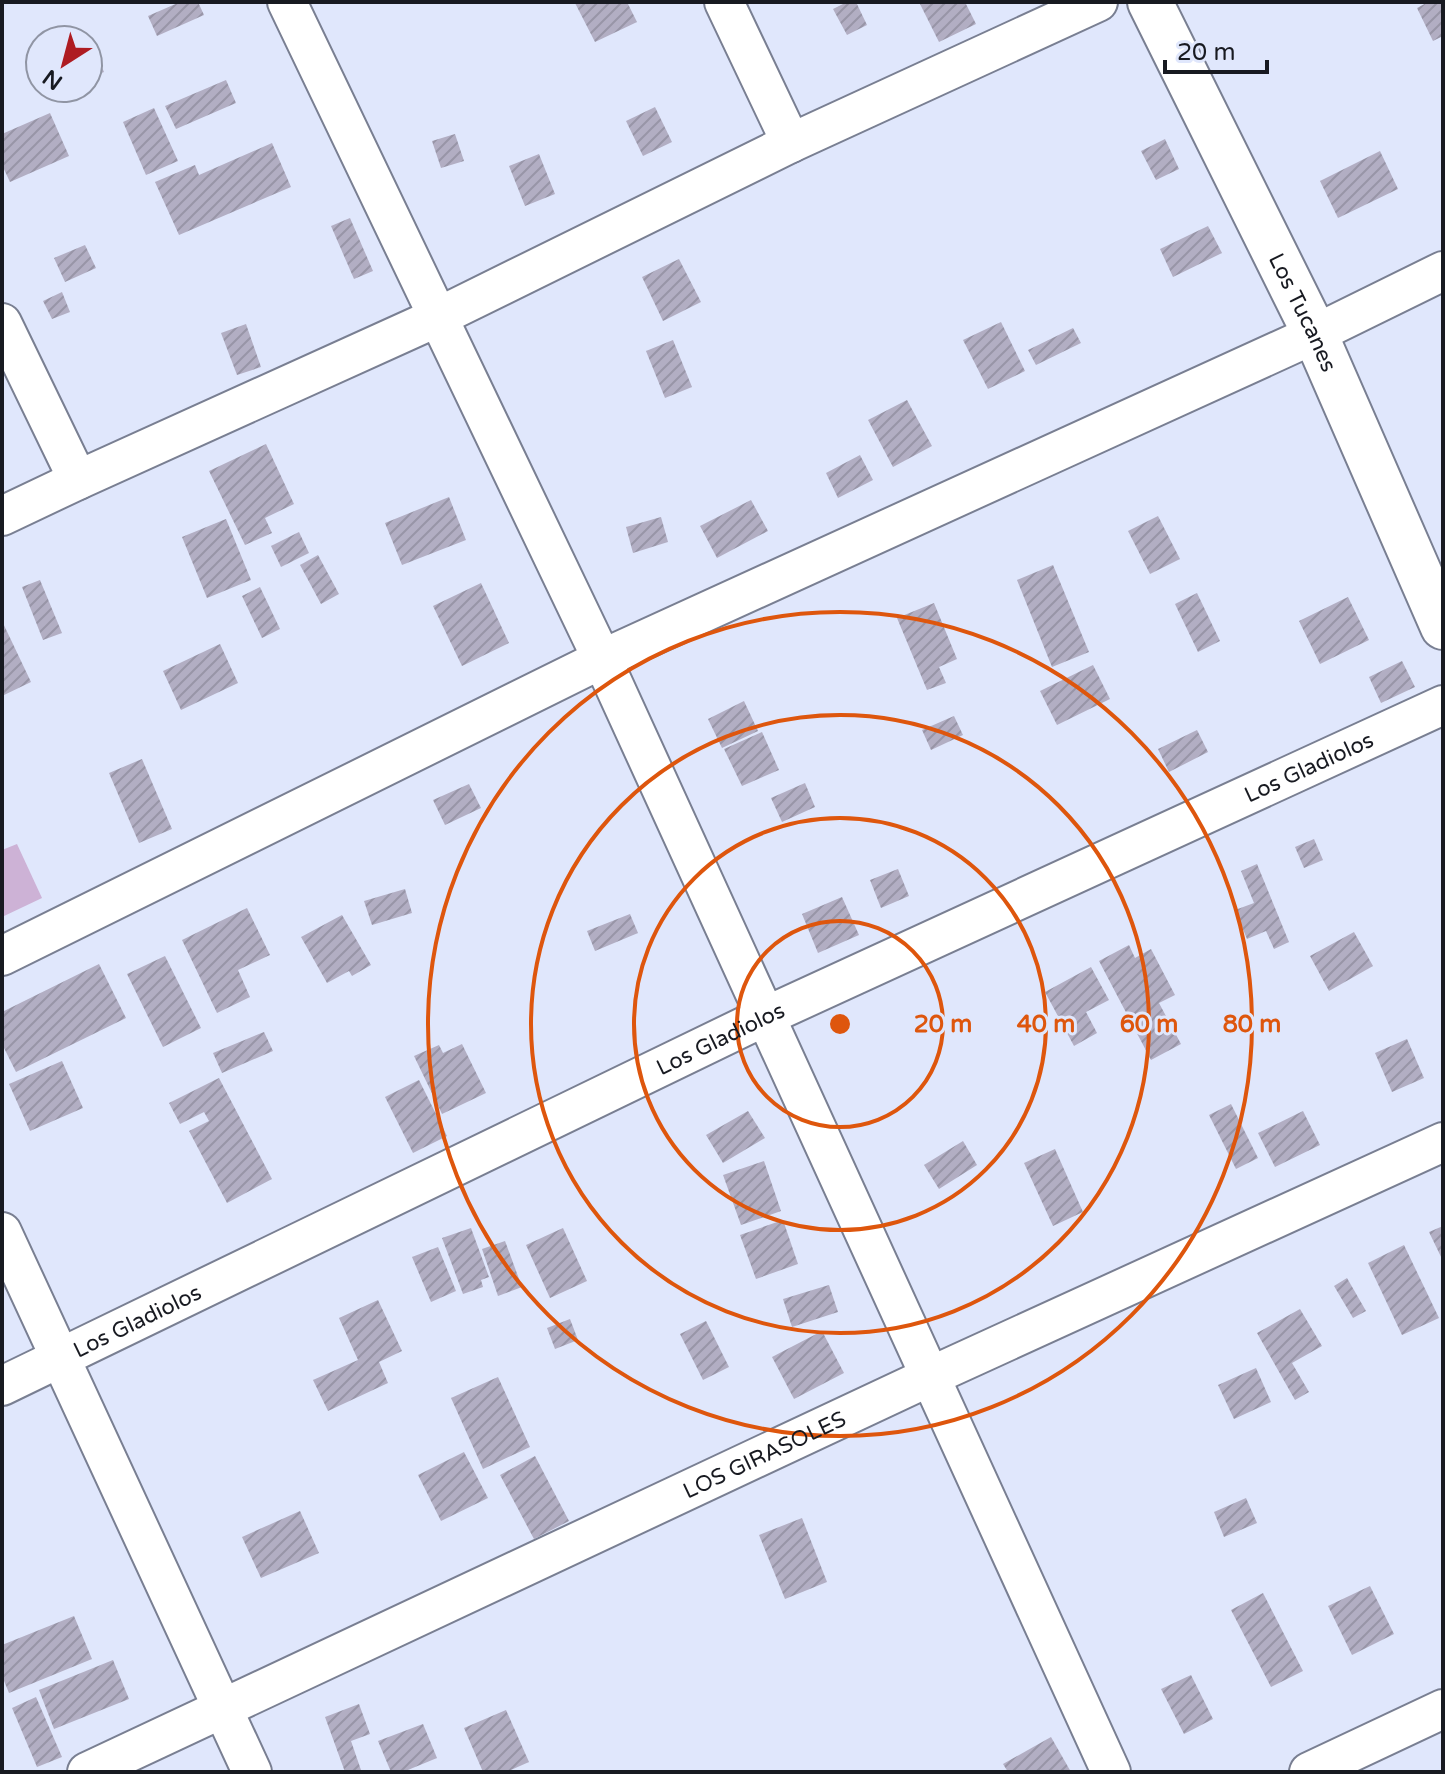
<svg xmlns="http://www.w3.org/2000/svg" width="1445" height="1774" viewBox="0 0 1445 1774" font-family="'Varela Round',sans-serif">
<defs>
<pattern id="building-hatch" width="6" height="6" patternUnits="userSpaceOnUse" patternTransform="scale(2)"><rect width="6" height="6" fill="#b2aec3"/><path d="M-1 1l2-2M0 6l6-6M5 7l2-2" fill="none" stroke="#9895a7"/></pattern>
</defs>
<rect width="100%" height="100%" fill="#e0e7fc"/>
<polygon fill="#cdb2d6" points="17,844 42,898 2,917 2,850"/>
<g fill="url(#building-hatch)">
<polygon points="180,2 198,2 204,15 157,36 148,16"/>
<polygon points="577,2 627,2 637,22 595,42 575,3"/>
<polygon points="847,2 856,2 867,25 847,35 833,9"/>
<polygon points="919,2 965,2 976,24 939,42"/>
<polygon points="1428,2 1443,2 1443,36 1433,41 1417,8"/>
<polygon points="88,36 104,72 88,78"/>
<polygon points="226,80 236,103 176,129 165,106"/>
<polygon points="655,107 672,142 643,156 626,121"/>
<polygon points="154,108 178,161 146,175 123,122"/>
<polygon points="50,113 69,156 10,182 2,165 2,134"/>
<polygon points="455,134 464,161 441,168 432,141"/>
<polygon points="1165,139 1179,169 1156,180 1141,151"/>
<polygon points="272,143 291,187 179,235 155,182 195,165 199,175"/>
<polygon points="1380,151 1398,189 1338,218 1320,181"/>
<polygon points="539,154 555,194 525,206 509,166"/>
<polygon points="350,218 373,271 354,279 331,226"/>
<polygon points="1208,226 1222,253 1173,277 1160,249"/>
<polygon points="85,245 96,268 65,282 54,258"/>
<polygon points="679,259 701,302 663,321 642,277"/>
<polygon points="62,292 70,312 52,319 43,301"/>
<polygon points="1001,322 1025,371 988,389 963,340"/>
<polygon points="246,324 261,367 237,375 221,333"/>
<polygon points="1073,328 1081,343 1036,365 1028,350"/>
<polygon points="673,340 692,387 665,398 646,351"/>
<polygon points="907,400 932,446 893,467 868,420"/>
<polygon points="266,444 294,504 265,518 272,533 245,545 209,471"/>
<polygon points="860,455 873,480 838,498 826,473"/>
<polygon points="449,497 466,540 402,565 385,523"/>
<polygon points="751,500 768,531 717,558 700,526"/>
<polygon points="1158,516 1180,559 1150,574 1128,531"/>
<polygon points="661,517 668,542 633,553 626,527"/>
<polygon points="226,519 251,580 207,598 182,537"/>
<polygon points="299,532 309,553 281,567 271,546"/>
<polygon points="318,555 339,594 321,604 300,565"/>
<polygon points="1053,565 1089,652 1052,667 1017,580"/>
<polygon points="40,580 62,633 43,640 22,587"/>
<polygon points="481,583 509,643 462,666 433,606"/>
<polygon points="260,587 280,629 262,638 242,596"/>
<polygon points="1197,593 1220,641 1198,652 1175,604"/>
<polygon points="1348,597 1369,640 1320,664 1299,621"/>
<polygon points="934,603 957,659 939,667 946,683 927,690 897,618"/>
<polygon points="2,621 31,682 2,696"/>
<polygon points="220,644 238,683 181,710 163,671"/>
<polygon points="1402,661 1415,687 1381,703 1369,677"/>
<polygon points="1093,665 1110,699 1057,725 1040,691"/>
<polygon points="744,701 758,731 722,748 708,719"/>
<polygon points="954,716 963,735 931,750 922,730"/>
<polygon points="1197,730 1208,752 1169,772 1158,749"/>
<polygon points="762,732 779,770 742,786 724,749"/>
<polygon points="142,759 172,829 139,843 109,773"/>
<polygon points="805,783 815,807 782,822 771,798"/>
<polygon points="469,784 481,808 445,825 433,800"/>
<polygon points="1314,839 1323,860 1304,868 1295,847"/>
<polygon points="1257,864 1289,942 1274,949 1266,931 1247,939 1235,910 1254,903 1241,871"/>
<polygon points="898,869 909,896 881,908 870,880"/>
<polygon points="405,889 412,913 372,925 364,901"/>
<polygon points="842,897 859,935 818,953 802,914"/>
<polygon points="247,908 270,955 238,970 250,997 217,1013 182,940"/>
<polygon points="630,914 638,933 595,951 587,931"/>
<polygon points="342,915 371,965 352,976 349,971 327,983 301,937"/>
<polygon points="1354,932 1373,966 1329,991 1310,956"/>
<polygon points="1129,945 1135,958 1151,949 1175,995 1159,1003 1181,1044 1151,1060 1099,961"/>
<polygon points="165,956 201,1028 163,1047 127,974"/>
<polygon points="99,964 126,1018 16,1072 2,1044 2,1012"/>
<polygon points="1091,967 1109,1000 1086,1012 1097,1033 1074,1046 1045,992"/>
<polygon points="264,1032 273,1051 222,1073 213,1053"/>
<polygon points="1407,1039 1424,1078 1392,1092 1375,1053"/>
<polygon points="462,1044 486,1093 442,1114 414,1056 439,1045 443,1053"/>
<polygon points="62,1061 83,1108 30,1131 9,1084"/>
<polygon points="219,1078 272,1179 227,1203 189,1131 209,1121 204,1112 180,1124 169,1103"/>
<polygon points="419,1080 447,1136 413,1153 385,1097"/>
<polygon points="1231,1104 1258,1158 1236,1169 1209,1115"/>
<polygon points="748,1111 765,1138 723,1163 706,1135"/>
<polygon points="1303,1111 1320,1145 1275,1167 1258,1133"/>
<polygon points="963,1141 977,1165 939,1189 924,1165"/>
<polygon points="1055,1149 1083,1212 1053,1226 1024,1163"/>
<polygon points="764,1161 781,1211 741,1225 723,1175"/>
<polygon points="783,1220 798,1264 756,1279 740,1235"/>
<polygon points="1443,1226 1443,1261 1429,1232"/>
<polygon points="471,1228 489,1277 481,1280 483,1287 463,1294 442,1238"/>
<polygon points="563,1228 587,1281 550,1298 526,1245"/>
<polygon points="505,1241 522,1287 498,1296 482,1249"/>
<polygon points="1404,1245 1439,1318 1402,1335 1368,1263"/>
<polygon points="438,1247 456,1291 431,1302 412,1257"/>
<polygon points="1347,1278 1366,1311 1353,1318 1334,1286"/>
<polygon points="829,1285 838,1312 792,1327 783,1299"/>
<polygon points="378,1300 402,1351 379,1362 388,1383 328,1411 313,1380 358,1360 339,1318"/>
<polygon points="1300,1309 1322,1346 1292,1363 1309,1392 1295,1400 1257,1333"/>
<polygon points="570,1319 578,1340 555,1349 547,1328"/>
<polygon points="706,1321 729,1367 703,1380 680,1334"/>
<polygon points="822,1331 844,1373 794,1399 772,1357"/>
<polygon points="1256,1368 1271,1402 1234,1419 1218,1385"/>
<polygon points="498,1377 530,1447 483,1469 451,1398"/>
<polygon points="464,1452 488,1498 441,1521 418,1475"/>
<polygon points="535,1456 569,1521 534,1539 500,1475"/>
<polygon points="1246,1498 1257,1523 1224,1537 1214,1512"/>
<polygon points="300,1511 319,1553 261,1578 242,1537"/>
<polygon points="802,1518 827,1582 785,1599 759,1535"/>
<polygon points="1370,1586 1394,1634 1352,1655 1328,1606"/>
<polygon points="1263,1593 1303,1671 1271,1687 1231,1610"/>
<polygon points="74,1616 92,1659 9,1693 2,1676 2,1645"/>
<polygon points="113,1660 129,1699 54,1729 39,1690"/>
<polygon points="1191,1675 1213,1719 1184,1734 1161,1689"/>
<polygon points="36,1697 62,1757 37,1767 12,1708"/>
<polygon points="359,1704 370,1734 351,1741 361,1770 345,1772 325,1717"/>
<polygon points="506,1710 529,1762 506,1772 483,1772 464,1728"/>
<polygon points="423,1724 437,1758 403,1772 391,1772 378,1741"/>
<polygon points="1051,1737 1071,1772 1008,1772 1003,1764"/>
</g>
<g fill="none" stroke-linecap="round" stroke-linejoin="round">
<g stroke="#797f92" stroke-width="42">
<g id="minor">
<polyline points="287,2 602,659 1111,1772"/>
<polyline points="724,2 791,143"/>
<polyline points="2,323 78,480"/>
<polyline points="2,516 78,480 438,317 791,143 1098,2"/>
<polyline points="2,956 602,659 1315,334 1443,271"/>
<polyline points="2,1232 252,1772"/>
<path id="s1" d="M2,1386L764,1017L1443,705"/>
<path id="s2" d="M87,1772L931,1376L1443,1142"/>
<polyline points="1309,1772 1443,1709"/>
</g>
</g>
<g stroke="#797f92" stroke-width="48">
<g id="tertiary">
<path id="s3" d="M1150,2L1315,334L1443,627"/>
</g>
</g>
<use href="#minor" stroke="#fff" stroke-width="38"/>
<use href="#tertiary" stroke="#fff" stroke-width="44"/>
</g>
<g fill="none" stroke="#de560d" stroke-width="4">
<circle cx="840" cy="1024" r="103"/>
<circle cx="840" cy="1024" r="206"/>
<circle cx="840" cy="1024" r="309"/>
<circle cx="840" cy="1024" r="412"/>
</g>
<g text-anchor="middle" stroke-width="6" stroke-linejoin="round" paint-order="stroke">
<g font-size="22" fill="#181a21" stroke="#e0e7fc">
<text dy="8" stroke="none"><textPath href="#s3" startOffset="346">Los Tucanes</textPath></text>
<text dy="8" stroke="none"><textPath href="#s1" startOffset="1446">Los Gladiolos</textPath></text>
<text dy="8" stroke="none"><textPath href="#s1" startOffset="798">Los Gladiolos</textPath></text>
<text dy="8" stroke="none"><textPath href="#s1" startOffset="150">Los Gladiolos</textPath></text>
<text dy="8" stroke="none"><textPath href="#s2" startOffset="748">LOS GIRASOLES</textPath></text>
</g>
</g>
<circle cx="840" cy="1024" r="12" fill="#de560d" stroke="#e0e7fc" stroke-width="4"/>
<g font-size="24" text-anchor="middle" font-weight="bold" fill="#de560d" stroke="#e0e7fc" stroke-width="6" stroke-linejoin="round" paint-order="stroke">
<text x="943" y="1032">20 m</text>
<text x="1046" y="1032">40 m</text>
<text x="1149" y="1032">60 m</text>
<text x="1252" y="1032">80 m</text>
</g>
<rect width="1445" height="1774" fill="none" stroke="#181a21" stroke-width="8"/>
<g transform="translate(64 64) rotate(216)"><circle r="38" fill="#e0e7fc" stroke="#9095a4" stroke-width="2"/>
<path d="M0-6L14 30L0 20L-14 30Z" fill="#ae1c22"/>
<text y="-12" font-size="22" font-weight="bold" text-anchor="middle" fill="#181a21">N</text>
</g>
<path d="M1165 60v12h102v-12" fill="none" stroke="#181a21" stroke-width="4"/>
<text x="1177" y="60" font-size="24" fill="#181a21" stroke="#e0e7fc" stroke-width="6" paint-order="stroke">20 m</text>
</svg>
